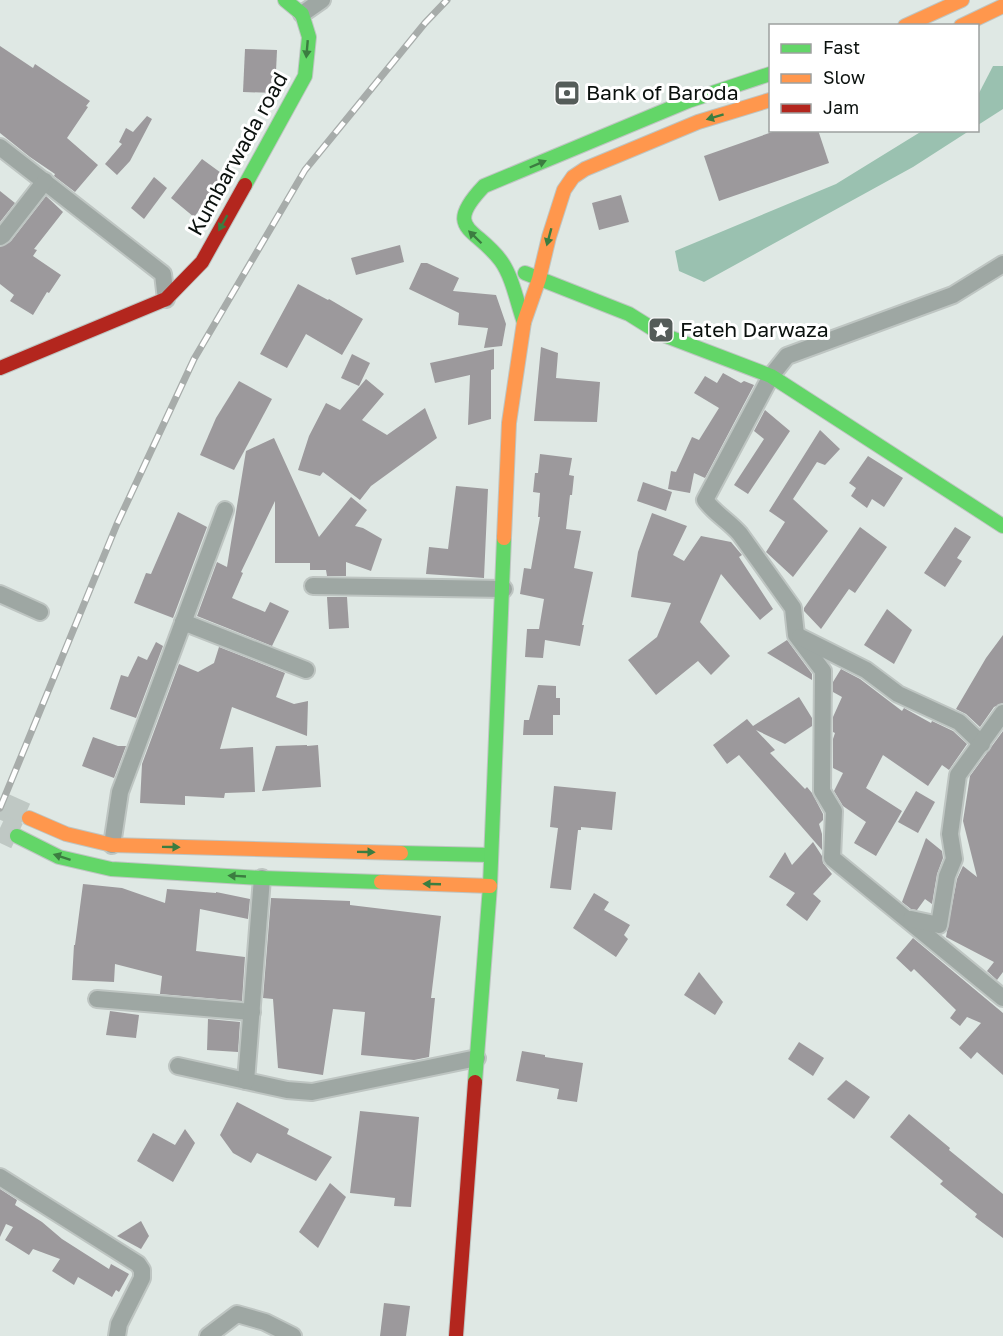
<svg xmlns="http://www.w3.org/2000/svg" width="1003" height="1336" viewBox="0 0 1003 1336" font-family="'Golos Text',sans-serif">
<rect width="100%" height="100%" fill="#dfe8e4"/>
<g fill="#9ac1b0">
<polygon points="993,66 1003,66 1003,109 978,125 978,95"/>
<polygon points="922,131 969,131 913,167 704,282 679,271 675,251 836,184"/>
</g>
<g fill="#9c999c">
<polygon points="0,46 33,68 35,64 90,101 86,106 88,107 67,138 98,165 75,192 54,176 55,174 30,157 0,133"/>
<polygon points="245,49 277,50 275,93 243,92"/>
<polygon points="147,116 152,119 130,161 117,175 105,164 122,144 119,142 126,128 133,132"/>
<polygon points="778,130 818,130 829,163 719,201 704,156"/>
<polygon points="202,159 228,178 208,205 205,203 194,217 171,198"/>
<polygon points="154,177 167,188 144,219 131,208"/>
<polygon points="0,191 15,203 0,222"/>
<polygon points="621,195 629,222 599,230 592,203"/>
<polygon points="46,196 63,212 34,249 37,250 33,256 61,275 49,293 47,292 33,315 10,301 14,295 0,284 0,247 11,241"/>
<polygon points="400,245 404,262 356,275 351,258"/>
<polygon points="421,263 427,263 459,278 453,291 496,295 506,324 502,346 484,348 488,328 458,325 459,313 409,289"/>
<polygon points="298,284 328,300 329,299 363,319 342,355 306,334 287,368 260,354"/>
<polygon points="541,347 558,353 556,378 600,382 597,422 534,421"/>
<polygon points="494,349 494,369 491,370 491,419 468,425 470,375 435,383 430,363"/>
<polygon points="352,354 370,363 359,386 341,378"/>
<polygon points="723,373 741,383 744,381 754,385 705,478 694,473 690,493 668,489 671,471 676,472 692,437 699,440 719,408 694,393 705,376 717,383"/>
<polygon points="366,379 384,394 362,420 387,435 425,408 437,438 371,486 360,500 323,472 320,476 298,470 309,436 326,403 340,410"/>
<polygon points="239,381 272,399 234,470 200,455 216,418"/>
<polygon points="765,410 790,431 748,494 734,485 764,439 754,431"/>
<polygon points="820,430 840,449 825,465 817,462 793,499 828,531 793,577 766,552 785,522 769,511"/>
<polygon points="274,438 319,537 351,497 367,510 355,526 363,528 382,539 371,571 346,562 346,576 327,576 326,570 310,570 310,563 275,563 275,501 241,572 243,573 232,598 265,612 270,602 289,611 272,646 197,616 217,562 227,567 246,451"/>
<polygon points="540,454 572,458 569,475 574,476 572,495 570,495 566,529 581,531 574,568 593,572 582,625 584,625 580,646 545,640 543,658 525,657 527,629 539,629 544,599 520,594 524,568 531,569 540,517 538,517 540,493 533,492 535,473 538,473"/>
<polygon points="868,456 903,478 884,507 872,499 867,508 851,496 856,488 849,483"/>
<polygon points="643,482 672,492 666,511 637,501"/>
<polygon points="456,486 488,489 484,578 426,574 429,547 448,549"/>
<polygon points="178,512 207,527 173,618 134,603 146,573 151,574"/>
<polygon points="652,513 687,526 673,555 684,561 701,536 731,542 742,555 739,557 773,609 760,620 721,574 700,622 730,656 711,675 698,661 656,695 628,660 657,637 671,603 631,597 638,552"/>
<polygon points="860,527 887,547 855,593 849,589 821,629 804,611 804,608"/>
<polygon points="955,527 971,537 957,558 962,561 945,587 924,573"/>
<polygon points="327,597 347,597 349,628 329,629"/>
<polygon points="887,609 912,630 894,664 864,645"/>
<polygon points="1003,635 1003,703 994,707 980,727 966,714 956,709 986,658"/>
<polygon points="787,640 812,674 812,680 767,653"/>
<polygon points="156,642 163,646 136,718 110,709 121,675 128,677 138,656 147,660"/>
<polygon points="219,647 285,673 276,697 294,704 308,701 307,736 232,707 220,749 253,747 255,792 225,793 224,798 185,796 185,805 140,803 142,764 179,664 198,672 214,663"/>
<polygon points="841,669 860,679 902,711 904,708 931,723 932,721 953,731 967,744 949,770 942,765 928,786 883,755 866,788 902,811 876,856 854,843 866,822 843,806 834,791 843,773 833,768 833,739 835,733 833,732 833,717 842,697 833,692 833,682"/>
<polygon points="538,685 556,686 556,698 560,698 560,715 553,715 553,735 523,735 524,720 529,720"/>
<polygon points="799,697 812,718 812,726 785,744 756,730 775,750 770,753 805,789 807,787 812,793 823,814 823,820 819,824 822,834 822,850 739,755 727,764 713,745 747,719 753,726"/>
<polygon points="1003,731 1003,972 997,980 987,971 994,962 946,937 957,879 963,866 977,877 963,821 970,776"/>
<polygon points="93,737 118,746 126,746 114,778 82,766"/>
<polygon points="307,745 307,746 318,745 321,787 262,791 276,746"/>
<polygon points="554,786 616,792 612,830 581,827 581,830 578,830 571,890 550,888 558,828 550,827"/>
<polygon points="916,791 935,802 918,833 898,822"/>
<polygon points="926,838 942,851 943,858 937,874 932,904 925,899 917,910 911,909 902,902"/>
<polygon points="813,842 822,856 823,863 832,874 813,894 821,901 807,921 786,905 795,893 769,877 785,852 792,865"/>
<polygon points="83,884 122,888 165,903 167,889 216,893 216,892 250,899 248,919 200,909 196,951 245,957 242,1001 160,994 162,976 115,964 114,982 72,980 74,945 75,945"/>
<polygon points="594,893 609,902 604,910 630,925 624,935 628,939 616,957 573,928"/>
<polygon points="271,898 350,901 350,905 441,916 431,998 435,998 429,1057 414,1060 361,1055 365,1012 333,1009 323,1075 278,1068 273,999 263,998"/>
<polygon points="913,938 1003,1013 1003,1075 977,1052 971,1059 959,1048 981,1023 967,1017 960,1026 950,1018 956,1010 914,969 911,972 896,958"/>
<polygon points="699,972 723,1002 715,1015 684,995"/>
<polygon points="110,1011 139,1015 136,1038 106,1035"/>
<polygon points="208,1019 240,1022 238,1052 207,1050"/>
<polygon points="799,1042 824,1058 813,1076 788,1059"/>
<polygon points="522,1051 545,1055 545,1057 583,1063 577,1102 557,1099 559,1089 516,1081"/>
<polygon points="846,1080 870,1097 854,1119 827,1099"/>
<polygon points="237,1102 289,1129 287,1134 332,1157 316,1181 257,1153 251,1163 233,1153 220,1135"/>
<polygon points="360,1111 419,1117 411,1207 394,1206 395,1198 350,1193"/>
<polygon points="909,1114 950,1148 949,1150 1003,1194 1003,1238 975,1217 977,1214 940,1184 943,1181 890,1137"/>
<polygon points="185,1129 195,1143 173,1182 137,1161 153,1133 175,1145"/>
<polygon points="330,1183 346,1197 318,1248 299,1232"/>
<polygon points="0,1189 17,1200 15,1205 42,1222 62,1239 109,1269 111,1264 129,1274 119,1292 116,1290 112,1297 78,1277 74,1285 52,1271 60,1259 33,1249 29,1255 5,1240 13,1227 6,1224 0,1237"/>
<polygon points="141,1221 149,1236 141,1249 117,1236"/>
<polygon points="384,1303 410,1306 406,1336 380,1336"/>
</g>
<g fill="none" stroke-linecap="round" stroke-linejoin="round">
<g stroke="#bfc8c4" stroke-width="27" stroke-dasharray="27 14" stroke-linecap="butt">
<polyline points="0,805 29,818"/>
<polyline points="0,828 17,836"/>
</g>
<g stroke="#bec5c2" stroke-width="20">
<g id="street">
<polyline points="302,14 322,0"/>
<polyline points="0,147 163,274 166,299"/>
<polyline points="0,237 3,235 45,181"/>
<path d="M1003,264L953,295L787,356L771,376L705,500C715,514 729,521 740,534L793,608L796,635L823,671L822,791L834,811L832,858L1003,998"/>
<polyline points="313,586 504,589"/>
<polyline points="0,594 40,612"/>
<polyline points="183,622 306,670"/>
<polyline points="800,637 866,670 898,694 959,722 982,744"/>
<polyline points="112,845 120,792 225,510"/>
<polyline points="911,919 939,925 947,876 954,859 950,834 958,775 1003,713"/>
<polyline points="97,999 252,1012"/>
<polyline points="178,1066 287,1090 312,1092 477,1058"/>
<polyline points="246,1081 262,878"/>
<polyline points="0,1177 138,1264 142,1270 142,1278 119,1324 117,1336"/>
<polyline points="208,1336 237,1314 265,1322 293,1336"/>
</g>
</g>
<g stroke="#bec5c2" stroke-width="16">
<g id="fast">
<polyline points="245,185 305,76 309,37 302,14 285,0"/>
<polyline points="525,273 629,314 661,334 771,376 1003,526"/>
<path d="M524,322C517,303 513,278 501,261C476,227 442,230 484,186L688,101L770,74"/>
<polyline points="17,836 59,857 111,869 262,878 381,882"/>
<polyline points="401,853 491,855"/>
<polyline points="475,1082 490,886 504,538"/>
</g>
</g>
<g stroke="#bec5c2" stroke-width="16">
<g id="slow">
<polyline points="905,26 962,0"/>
<polyline points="961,26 1003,6"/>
<polyline points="504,538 509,423 524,322 539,279 549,237 564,190 573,177 585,169 698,122 770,100"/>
<polyline points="29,818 66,834 112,845 401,853"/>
<polyline points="381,882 490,886"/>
</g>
</g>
<g stroke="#bec5c2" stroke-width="16">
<g id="jam">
<polyline points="0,368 166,299 202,262 245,185"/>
<polyline points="456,1336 475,1082"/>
</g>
</g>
<use href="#street" stroke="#9ea7a3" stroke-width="16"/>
<use href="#fast" stroke="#63d668" stroke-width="14"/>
<use href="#slow" stroke="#ff974d" stroke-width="14"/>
<use href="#jam" stroke="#b3261e" stroke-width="14"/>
<g stroke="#a7acaa" stroke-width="7">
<polyline id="rail" points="0,808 117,524 194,359 305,170 425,23 447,0"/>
</g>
<use href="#rail" stroke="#fff" stroke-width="4.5" stroke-dasharray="14" stroke-linecap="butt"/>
</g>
<defs><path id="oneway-solid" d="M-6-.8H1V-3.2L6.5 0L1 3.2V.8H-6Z" transform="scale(1.5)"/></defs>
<g fill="#3b7d40">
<use href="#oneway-solid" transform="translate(307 49) rotate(95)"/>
<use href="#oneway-solid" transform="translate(715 117) rotate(163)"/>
<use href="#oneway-solid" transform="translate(538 164) rotate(-23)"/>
<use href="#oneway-solid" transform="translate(223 223) rotate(119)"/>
<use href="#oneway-solid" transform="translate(475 237) rotate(-136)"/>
<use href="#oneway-solid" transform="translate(549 237) rotate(105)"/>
<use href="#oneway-solid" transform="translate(171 847) rotate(1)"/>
<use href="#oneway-solid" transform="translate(366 852) rotate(1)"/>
<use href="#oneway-solid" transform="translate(62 857) rotate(-162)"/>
<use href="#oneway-solid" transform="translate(237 876) rotate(-177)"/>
<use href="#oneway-solid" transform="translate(432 884) rotate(-178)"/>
</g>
<defs>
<g id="bank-square" transform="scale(1.35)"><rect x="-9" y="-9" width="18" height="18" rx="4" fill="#555c59" stroke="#fff"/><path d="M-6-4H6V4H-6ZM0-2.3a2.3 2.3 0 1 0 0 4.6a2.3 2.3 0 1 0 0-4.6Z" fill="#fff"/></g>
<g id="sight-square" transform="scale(1.35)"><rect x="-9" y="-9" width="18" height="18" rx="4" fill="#555c59" stroke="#fff"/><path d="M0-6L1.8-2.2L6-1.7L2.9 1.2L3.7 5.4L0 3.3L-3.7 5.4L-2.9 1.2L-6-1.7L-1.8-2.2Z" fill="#fff"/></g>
</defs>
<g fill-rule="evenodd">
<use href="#bank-square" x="567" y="93"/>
<use href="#sight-square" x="661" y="330"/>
</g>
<g text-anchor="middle" stroke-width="6" stroke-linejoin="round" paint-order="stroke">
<g font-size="21" fill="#0b110e" stroke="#fff" text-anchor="start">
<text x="586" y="100">Bank of Baroda</text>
<text x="680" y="337">Fateh Darwaza</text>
</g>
<g font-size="21" fill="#0b110e" stroke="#fff">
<text transform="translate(238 154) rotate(-61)" y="7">Kumbarwada road</text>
</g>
</g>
<rect x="769" y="24" width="210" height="108" fill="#ffffff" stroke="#9da09f" stroke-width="1.5"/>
<rect x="781" y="44" width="30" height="9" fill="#63d668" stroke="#9da09f" stroke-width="1.5"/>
<text x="823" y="54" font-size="18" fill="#0b110e">Fast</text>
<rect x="781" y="74" width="30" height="9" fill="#ff974d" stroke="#9da09f" stroke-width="1.5"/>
<text x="823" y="84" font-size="18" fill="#0b110e">Slow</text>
<rect x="781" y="104" width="30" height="9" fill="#b3261e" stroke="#9da09f" stroke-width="1.5"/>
<text x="823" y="114" font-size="18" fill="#0b110e">Jam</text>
</svg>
